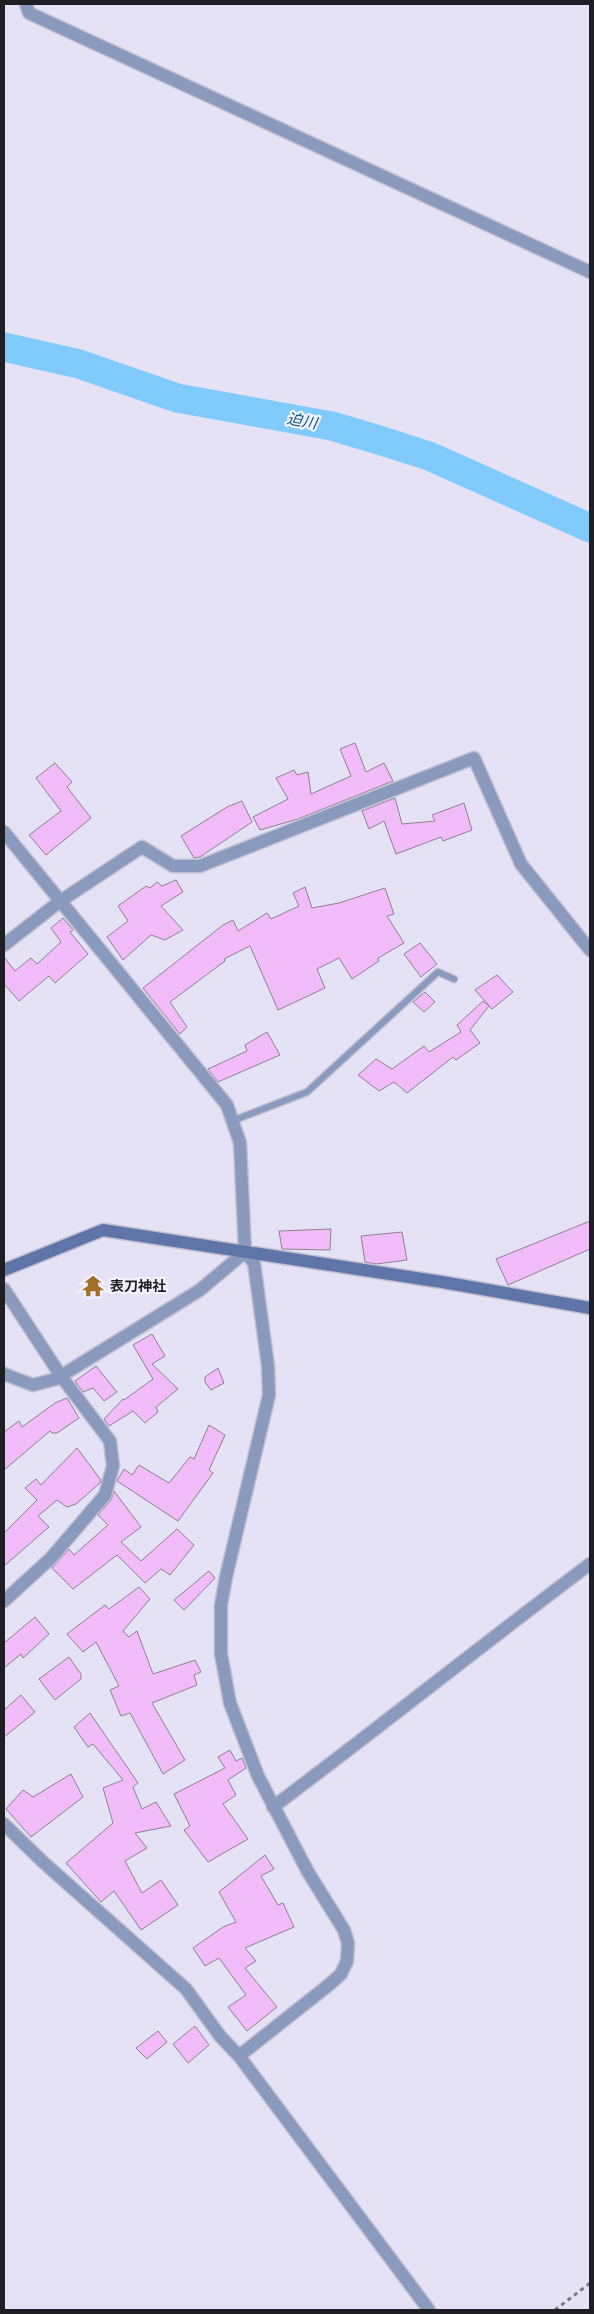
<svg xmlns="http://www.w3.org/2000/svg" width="594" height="2314" viewBox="0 0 594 2314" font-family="'PT Sans','Noto Sans JP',sans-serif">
<rect width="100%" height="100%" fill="#e6e2f6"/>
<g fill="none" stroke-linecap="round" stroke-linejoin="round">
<polyline stroke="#80cafc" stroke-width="29" points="4,347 79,364 177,398 332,426 382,441 429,456 590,528"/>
</g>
<g fill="#f2bbfa" stroke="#8e8190">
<polygon points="355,743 366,772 384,763 393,781 298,819 260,830 253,817 288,799 276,778 294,770 297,775 308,772 311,794 351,776 340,749"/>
<polygon points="55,763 72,782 67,787 91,818 46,855 29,835 61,811 36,778"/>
<polygon points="395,798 402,824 435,821 432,815 464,803 472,830 443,841 441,837 396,854 384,821 369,829 362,811"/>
<polygon points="242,801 252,822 200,857 194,858 181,836 227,807"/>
<polygon points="176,880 183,892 161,906 183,930 165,940 151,935 123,960 107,937 128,921 118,906 146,886 150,888 157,882 162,886"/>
<polygon points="305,887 312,908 339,903 385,888 394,914 387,916 404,943 378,958 379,961 352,979 339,958 317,969 325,988 278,1010 250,946 224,959 225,961 170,1002 187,1027 180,1034 143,988 223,925 233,920 238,931 267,913 271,919 299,906 293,893"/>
<polygon points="63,918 73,930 70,932 88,954 55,983 49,976 19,1001 4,984 4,957 15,971 31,958 37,964 61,942 51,928"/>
<polygon points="420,943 437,964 421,977 404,954"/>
<polygon points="497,975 513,992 492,1009 475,990"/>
<polygon points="425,992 435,1002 424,1012 413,1002"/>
<polygon points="483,1001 489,1006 470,1030 480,1043 456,1060 453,1057 407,1093 394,1082 379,1091 358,1075 376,1059 392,1069 424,1046 429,1052 461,1032 457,1025"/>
<polygon points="267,1032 280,1055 218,1082 208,1069 247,1051 245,1045"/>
<polygon points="590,1221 590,1249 508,1285 496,1259"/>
<polygon points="331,1229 330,1250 282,1249 279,1231"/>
<polygon points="402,1232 407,1260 376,1264 365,1262 361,1236"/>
<polygon points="152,1334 165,1356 152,1364 178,1389 156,1407 158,1412 145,1423 133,1411 109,1426 104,1419 123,1399 124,1400 153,1379 133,1345"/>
<polygon points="96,1366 117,1392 104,1401 93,1388 83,1392 75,1381"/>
<polygon points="218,1368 224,1383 211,1390 205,1382 205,1377"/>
<polygon points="67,1398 79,1418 57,1433 52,1433 50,1431 4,1470 4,1432 19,1421 22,1427 55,1403"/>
<polygon points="209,1425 225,1435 209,1470 213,1473 178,1521 117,1481 124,1469 132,1475 139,1465 169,1483 190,1457 194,1459"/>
<polygon points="77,1448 101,1480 100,1483 76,1504 67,1507 57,1500 38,1516 49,1527 4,1566 4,1533 37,1500 25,1488 36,1479 41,1485"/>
<polygon points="114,1491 141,1527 121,1542 141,1561 177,1529 194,1545 170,1575 161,1569 145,1583 117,1555 73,1589 52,1568 69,1549 74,1555 108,1525 98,1515 111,1500"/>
<polygon points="209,1571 215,1578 184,1610 174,1600"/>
<polygon points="139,1587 150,1599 123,1631 129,1637 137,1631 153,1674 195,1660 201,1672 194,1675 197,1685 152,1703 185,1760 163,1774 130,1713 121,1716 110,1690 119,1686 96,1642 83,1652 67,1634 105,1605 109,1609"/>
<polygon points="35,1617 49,1634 23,1658 21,1654 4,1668 4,1643"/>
<polygon points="69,1657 81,1674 81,1679 55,1700 39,1679"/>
<polygon points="21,1695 35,1712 4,1737 4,1710"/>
<polygon points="90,1713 138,1783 133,1787 142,1809 156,1802 171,1826 135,1833 147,1848 125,1861 142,1893 161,1880 178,1905 141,1930 114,1891 101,1902 66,1863 113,1823 103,1788 123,1780 93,1744 88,1747 74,1727"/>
<polygon points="230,1750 236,1761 242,1758 246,1768 228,1780 236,1795 223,1804 248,1839 208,1862 184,1830 190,1826 174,1794 225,1768 218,1757"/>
<polygon points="71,1774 83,1797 31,1837 6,1809 23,1790 33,1797"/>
<polygon points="265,1855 274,1869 261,1876 278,1905 283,1903 294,1927 245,1948 256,1961 245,1968 277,2007 247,2031 228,2007 246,1995 219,1958 205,1966 193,1948 223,1927 236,1922 219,1892"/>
<polygon points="195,2026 209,2045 188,2063 173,2044"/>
<polygon points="158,2031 167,2042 147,2059 136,2048"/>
</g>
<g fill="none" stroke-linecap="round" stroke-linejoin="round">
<g stroke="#c2bfd0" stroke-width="9">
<polyline id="lane" points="232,1121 307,1092 438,972 454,979"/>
</g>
<g stroke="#c2bfd0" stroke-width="15">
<g id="street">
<polyline points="26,4 29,13 590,272"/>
<polyline points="4,832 227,1105 240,1143 245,1252 200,1290 56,1379 33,1385 4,1374"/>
<polyline points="4,945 59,902 142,847 173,866 200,866 474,758 521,864 590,950"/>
<polyline points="4,1289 61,1376 110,1441 113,1466 105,1495 51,1558 4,1601"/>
<path d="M273,1807C380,1727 483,1644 590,1564"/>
<polyline points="4,1824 43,1862 186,1989 220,2036 239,2056 429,2310"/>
<polyline points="239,2056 330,1984 341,1974 347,1961 348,1943 344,1930 308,1872 258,1776 230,1703 221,1654 221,1605 226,1577 269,1395 268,1366 254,1263 245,1252"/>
</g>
</g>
<g stroke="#c2bfd0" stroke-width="15">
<polyline id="secondary" points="4,1270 103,1230 442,1282 590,1308"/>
</g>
<polyline stroke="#7a7885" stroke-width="3" stroke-dasharray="4 4" stroke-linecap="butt" points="555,2310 590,2283"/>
<use href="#lane" stroke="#8a9abf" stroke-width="6"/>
<use href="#street" stroke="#8a9abf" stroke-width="12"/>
<use href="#secondary" stroke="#5f75aa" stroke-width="12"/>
</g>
<defs>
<g id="temple-bare" transform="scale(1.725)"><path d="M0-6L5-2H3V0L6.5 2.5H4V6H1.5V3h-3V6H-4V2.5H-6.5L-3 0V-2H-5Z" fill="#a26f26" stroke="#f3f1fd" stroke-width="2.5" paint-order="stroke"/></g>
</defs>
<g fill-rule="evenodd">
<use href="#temple-bare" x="93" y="1286"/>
</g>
<g text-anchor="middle" stroke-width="4.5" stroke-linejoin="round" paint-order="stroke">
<g font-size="14" font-weight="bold" fill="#1f1e25" stroke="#f3f1fd" text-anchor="start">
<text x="110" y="1291">表刀神社</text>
</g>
<g font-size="15" font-style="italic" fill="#005078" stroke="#f3f1fd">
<text transform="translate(302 421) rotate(10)" y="5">迫川</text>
</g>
</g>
<rect width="594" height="2314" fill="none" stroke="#1f1e25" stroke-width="10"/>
</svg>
